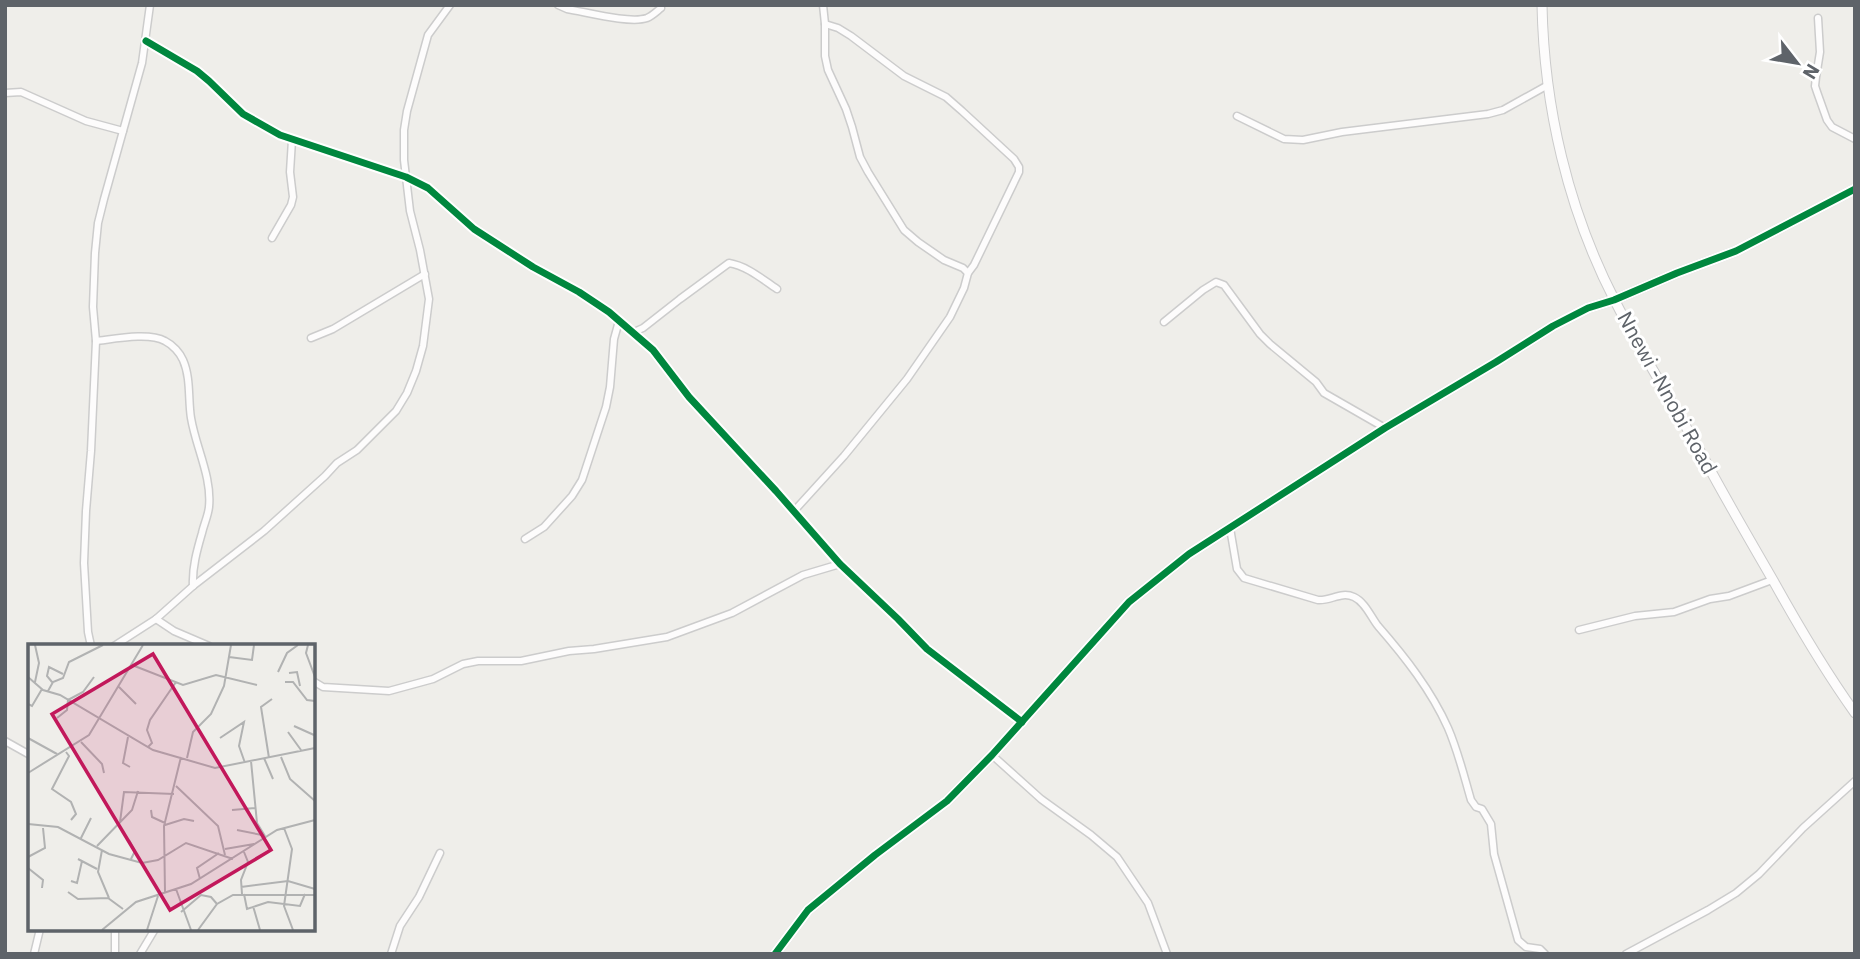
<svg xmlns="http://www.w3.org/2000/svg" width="1860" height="959" viewBox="0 0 1860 959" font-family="'IBM Plex Sans',sans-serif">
<rect width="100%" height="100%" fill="#efeeea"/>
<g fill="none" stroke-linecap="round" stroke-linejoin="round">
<g stroke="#ccc" stroke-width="9">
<g id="street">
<path d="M558,5L567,9C586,12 630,24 647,18C652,16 656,12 661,8"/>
<polyline points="823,5 825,24 825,56 828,70 846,109 852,127 860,157 868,172 904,230 918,242 944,260 963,268 968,273"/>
<polyline points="1818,18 1820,52 1816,77 1815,86 1817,92 1827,120 1832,127 1855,139"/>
<polyline points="146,41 197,71 209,81 243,114 280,135 406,177 428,188 474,229 533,267 579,292 609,312 653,350 689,397 776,491 840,564 898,619 927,649 1022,722"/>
<polyline points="5,93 21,92 86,121 123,131"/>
<polyline points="1237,116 1284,139 1303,140 1342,132 1488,114 1503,110 1548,85"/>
<polyline points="272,238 291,205 293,197 290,172 292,140"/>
<polyline points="1164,322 1203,290 1216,282 1224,285 1260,334 1270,344 1316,382 1324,393 1385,428"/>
<path d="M634,332L643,328L680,299L729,263C747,266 762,279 777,289"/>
<polyline points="311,338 333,329 425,274"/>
<path d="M96,341C114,339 149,332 165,341C173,345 180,353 183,360C191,378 188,400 191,418C196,448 212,477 209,507C208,516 204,524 202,533C197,550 192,568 193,586"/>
<polyline points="794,511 844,456 907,379 950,317 964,288 968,273 974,265 1019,172 1019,167 1014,159 962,111 946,97 904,76 851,36 838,28 825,24"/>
<path d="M1230,528L1237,569L1244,578L1318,600C1331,601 1341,591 1354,597C1365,602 1371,617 1378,626C1405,657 1431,690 1448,728C1458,751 1464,776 1471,800L1476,807L1482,809L1491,824L1494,854L1518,940L1526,947L1540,949L1545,954"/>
<polyline points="525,539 544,527 572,496 582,480 606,407 610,387 614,339 619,321"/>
<polyline points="156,619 174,631 209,646"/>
<polyline points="1579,630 1635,616 1674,612 1710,599 1729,596 1772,580"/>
<polyline points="91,646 88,632 84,563 86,511 91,451 96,341 93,307 95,253 98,223 104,199 142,63 150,5"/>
<polyline points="114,646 156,619 193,586 264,531 325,476 337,463 357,450 396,411 407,393 416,371 423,346 429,299 420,250 410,211 404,160 404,130 407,111 428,35 450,5"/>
<polyline points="313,681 323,687 389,691 433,679 463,664 478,661 521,661 569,651 594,649 667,637 732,613 803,575 840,564"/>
<polyline points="5,741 30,755"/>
<polyline points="992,755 1041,799 1091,835 1117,857 1148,903 1167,954"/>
<polyline points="115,929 115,954"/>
<polyline points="34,954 40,929"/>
<polyline points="140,954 155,929"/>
<polyline points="391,954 400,926 419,897 440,853"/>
<polyline points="1626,954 1708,910 1736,893 1759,874 1803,828 1855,781"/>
</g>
</g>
<g stroke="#cbcbcb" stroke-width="11">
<g id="secondary">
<path d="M1542,5C1544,107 1568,210 1615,301C1643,356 1676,408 1706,462C1728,503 1751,542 1774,582C1799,627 1825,671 1855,713"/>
<polyline points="775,954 808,910 875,855 947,801 992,755 1129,602 1189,554 1385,428 1496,362 1553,326 1588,308 1614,300 1677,273 1736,251 1855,189"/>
</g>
</g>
<use href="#street" stroke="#fdfcfc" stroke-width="6"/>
<use href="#secondary" stroke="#fdfcfc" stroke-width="9"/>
<g stroke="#fff" stroke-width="11">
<g id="cycleway">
<polyline points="146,41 197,71 209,81 243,114 280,135 406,177 428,188 474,229 533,267 579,292 609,312 653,350 689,397 776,491 840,564 898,619 927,649 1022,722"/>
<polyline points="775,954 808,910 875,855 947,801 992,755 1129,602 1189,554 1385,428 1496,362 1553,326 1588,308 1614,300 1677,273 1736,251 1855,189"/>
</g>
</g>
<use href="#cycleway" stroke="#00873e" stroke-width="7"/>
</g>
<g text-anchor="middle" stroke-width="6" stroke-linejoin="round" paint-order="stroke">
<g font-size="21" fill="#5e6369" stroke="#fff">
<text transform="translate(1667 393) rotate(61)" y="7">Nnewi -Nnobi Road</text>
</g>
</g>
<g transform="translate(28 644)">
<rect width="287" height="287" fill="#efeeea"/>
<path fill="none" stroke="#b1b2b2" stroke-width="2" d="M280,1L278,9L287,33M201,13L224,16L226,1M104,21L155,41L188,31L229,41M250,28L259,9L270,1M261,29L269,28L272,42M0,33L15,46L32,51L125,106L187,124L287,104M7,38L11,19L7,1M24,38L19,32L21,23L35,30M257,38H265L279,56L287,57M91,43L108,60M20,47L25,38L35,34L41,18L75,1M0,60L4,62L14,45M29,74L39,66L40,56L55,48L66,33M266,82L286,91M260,88L273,106M100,93L95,119L102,123M0,94L29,110M192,94L216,78L211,102L217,119M53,98L74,120L76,129M120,103L124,99L119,86L122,76L148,38M38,108L41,112L24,145L43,158L48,170L43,176M253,113L262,135L287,157M159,114L165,88L183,70L196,42L203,1M236,114L245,135M241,114L233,63L244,55M223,117L229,179L237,192M0,129L61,91L115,1M148,142L190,182L197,211M123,166L124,173L137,179M204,166L227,164M92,178L96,148L146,150M0,180L30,183L81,210L114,219L130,216L158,199L205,215M137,181L156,175L166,177M256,184L264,205L256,262L265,286M209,186L234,191M53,194L63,174M101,196L107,207L103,215M69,202L104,166L110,147M197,205L226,200M74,206L70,228L81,254M0,213L17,204L15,184M50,215L69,225M0,224L15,236L14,244M172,235L169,224L191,209M43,237L49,239L54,217M213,243L260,237L287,245M148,245L163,286M40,248L50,255L80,254L95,265M137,248L136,182L153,113M214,250L213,236L220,218L216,208M216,250L219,265L240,258L272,262L277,250M225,262L232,286M153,268L173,251L183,253L189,260M74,286L108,258L163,240L249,186L287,176M119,286L130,252M170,286L189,260L205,251H287"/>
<path fill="#c2185b" fill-opacity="0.15" stroke="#c2185b" stroke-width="3.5" d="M125,10L243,206L142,266L24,70Z"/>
<rect width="287" height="287" fill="none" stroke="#5e6369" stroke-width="3.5"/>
</g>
<rect width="1860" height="959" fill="none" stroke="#5e6369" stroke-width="14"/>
<g transform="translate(1797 63) rotate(121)" stroke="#ffffff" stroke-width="5" paint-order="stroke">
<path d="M0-5L12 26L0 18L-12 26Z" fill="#5e6369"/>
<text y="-10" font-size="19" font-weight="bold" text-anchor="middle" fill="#5e6369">N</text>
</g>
</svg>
